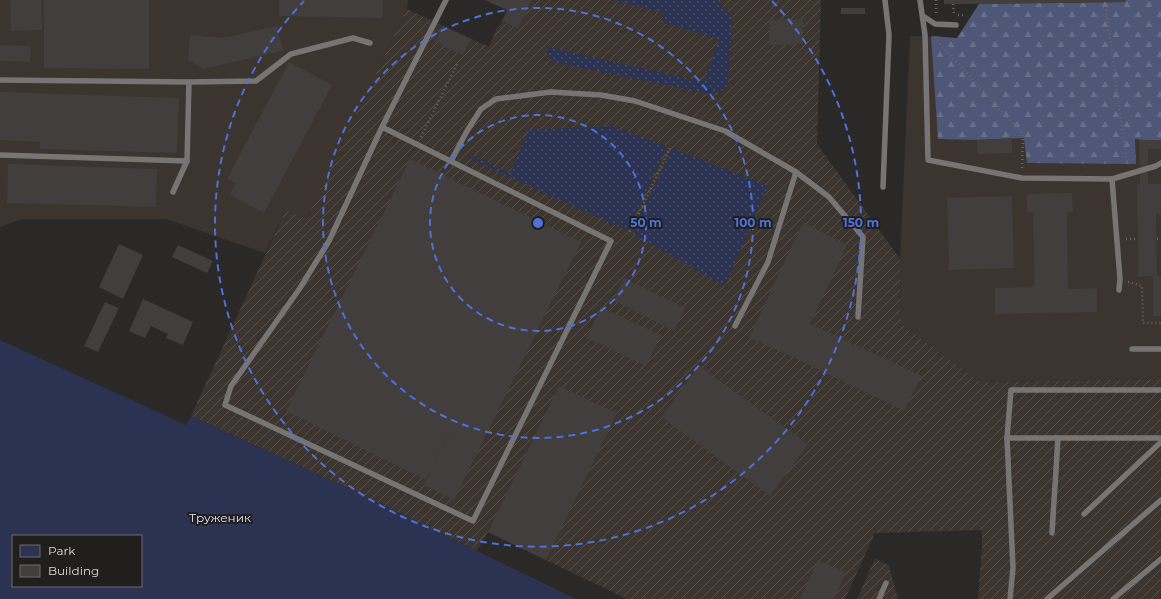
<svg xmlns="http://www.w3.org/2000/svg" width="1161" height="599" viewBox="0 0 1161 599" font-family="Montserrat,sans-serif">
<defs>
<pattern id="industrial-furrows" width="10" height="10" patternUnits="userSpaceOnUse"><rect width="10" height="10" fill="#3b342f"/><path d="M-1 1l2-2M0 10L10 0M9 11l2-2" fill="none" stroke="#57514d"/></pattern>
<pattern id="grass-dots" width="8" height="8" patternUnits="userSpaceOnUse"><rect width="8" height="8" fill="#2c3252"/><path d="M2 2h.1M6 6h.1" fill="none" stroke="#4a4f6a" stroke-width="1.8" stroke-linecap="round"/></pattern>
<pattern id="forest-firs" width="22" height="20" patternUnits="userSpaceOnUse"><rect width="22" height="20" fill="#4f5779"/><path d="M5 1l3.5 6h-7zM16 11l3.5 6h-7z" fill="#686f8b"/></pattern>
</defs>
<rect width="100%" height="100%" fill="#2b2927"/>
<g fill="#3b342f">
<polygon points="0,0 408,0 407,9 306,220 286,210 265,253 166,219 22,219 0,227"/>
<polygon points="944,0 1161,0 1161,379 980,382 901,324 900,259 910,36 957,38 979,4 944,4"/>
</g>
<g fill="url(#industrial-furrows)">
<polygon points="532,0 821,0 817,144 900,259 901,324 980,382 1161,379 1161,599 978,599 982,547 982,530 875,533 845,599 627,599 488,532 477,551 358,493 191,416 286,210 306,219 407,9 489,47 496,30 502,21 518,29"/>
<polygon points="875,558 889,566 898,599 857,599"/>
</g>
<g fill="url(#grass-dots)">
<path d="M613,0H717L732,17L728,84C723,91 718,93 709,94L553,62L546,51L547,47L704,82L719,39L661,22L664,13Z"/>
<polygon points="610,126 667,146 628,231 471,159 473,156 510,173 529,130"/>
<polygon points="672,148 768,186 725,286 632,233"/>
</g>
<polygon fill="url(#forest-firs)" points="1126,0 1161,0 1161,142 1135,139 1136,164 1027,163 1024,138 977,140 938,139 931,36 957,38 979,4 1126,2"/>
<path fill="#2c3252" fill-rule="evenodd" d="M0,340L186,425L191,416L358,493L576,599H0ZM13,536H141V586H13Z"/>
<g fill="#413e3d">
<polygon points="10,0 41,0 42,30 11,31"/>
<polygon points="44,0 149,0 149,69 44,68"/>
<polygon points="279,0 383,0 383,18 279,16"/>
<polygon points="485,0 532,0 518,29 502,21 507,10"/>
<polygon points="944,0 1126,0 1126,2 944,4"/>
<rect x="841" y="8" width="24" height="6"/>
<polygon points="803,19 803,44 769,45 769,20"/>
<polygon points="277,26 283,51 203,69 188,60 190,35 223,38"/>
<polygon points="443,26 470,39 463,55 435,42"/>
<polygon points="0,45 31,46 30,62 0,61"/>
<polygon points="289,62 332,85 264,213 230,195 236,183 227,179"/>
<polygon points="0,92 179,98 177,153 40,149 40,142 0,140"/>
<polygon points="1012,138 1012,153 977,154 977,140"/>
<polygon points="1139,140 1161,140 1161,149 1148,149 1148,184 1161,184 1161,214 1156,214 1157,276 1161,276 1161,316 1153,316 1153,276 1138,277 1137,184 1140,185"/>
<polygon points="410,159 581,242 454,500 424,485 465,401 426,480 286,411"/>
<polygon points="8,164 157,169 156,207 7,203"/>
<polygon points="1072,193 1073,212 1067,212 1068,289 1097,288 1097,312 995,314 995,288 1034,287 1033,212 1027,212 1027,194"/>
<polygon points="1012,196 1014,268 949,270 947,198"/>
<polygon points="803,222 847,245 810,324 922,376 904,411 795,358 749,338"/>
<polygon points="119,244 143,255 123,299 99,287"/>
<polygon points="178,245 213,261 207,273 172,257"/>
<polygon points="624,278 685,308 674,331 613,300"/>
<polygon points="143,299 193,322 183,345 166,338 168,334 151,326 145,338 129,331"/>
<polygon points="105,302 119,308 98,352 84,346"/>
<polygon points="601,307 661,335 646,366 587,338"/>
<polygon points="699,366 808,444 770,496 661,417"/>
<polygon points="559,386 617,413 546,560 488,532"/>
<polygon points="818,560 846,572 834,599 800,599"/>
</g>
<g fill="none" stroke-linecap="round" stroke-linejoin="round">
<g stroke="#696765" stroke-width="2.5" stroke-dasharray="1 3" stroke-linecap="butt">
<polyline points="1105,2 1127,164"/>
<polyline points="953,4 954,15"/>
<polyline points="936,13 936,0"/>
<polyline points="958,15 964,15"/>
<polyline points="935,37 940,44 1023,134 1022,168"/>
<polyline points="421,137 458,62"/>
<polyline points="630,232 670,148"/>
<polyline points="1126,239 1138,239"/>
<polyline points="1157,239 1161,239"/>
<polyline points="1128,282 1142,286 1143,323 1161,323"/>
</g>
<g stroke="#777574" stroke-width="5.5">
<polyline points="920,0 925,35 928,160 1022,178 1112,179 1120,279 1119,290"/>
<polyline points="923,16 935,24 956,25"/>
<polyline points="0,80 189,82 187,161 0,155"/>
<polyline points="189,82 256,81 291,54 353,38 370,43"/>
<polyline points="382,127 611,241 473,521 225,405 231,386 300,288 329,241 382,127 446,0"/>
<polyline points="451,161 467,131 481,109 496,99 551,92 601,95 635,101 725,131 796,172 768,262 735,326"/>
<polyline points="796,172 829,197 863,237 858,317"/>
<polyline points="1112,179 1156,166 1161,163"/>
<polyline points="883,187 889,35 885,0"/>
<polyline points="173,192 187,161"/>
<polyline points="1132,349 1161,349"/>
<polyline points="1007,438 1161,438"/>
<polyline points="1084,514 1161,442"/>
<polyline points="1052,533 1058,438"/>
<polyline points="879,599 886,583"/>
<polyline points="1010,599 1013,568 1007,438 1011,390 1161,390"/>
<polyline points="1047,599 1161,500"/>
<polyline points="1113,599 1161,559"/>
</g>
</g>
<g fill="none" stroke="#4d71d8" stroke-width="2" stroke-dasharray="7 5">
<circle cx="538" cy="223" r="108"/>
<circle cx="538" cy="223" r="215"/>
<path d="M772 1A323 323 0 1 1 304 1"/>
</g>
<g text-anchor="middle" stroke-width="4" stroke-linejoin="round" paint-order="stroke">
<g font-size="12" fill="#dce3fc" stroke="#211f1d">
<text x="220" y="522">Труженик</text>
</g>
</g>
<circle cx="538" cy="223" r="6" fill="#4d71d8" stroke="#211f1d" stroke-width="2"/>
<g font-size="12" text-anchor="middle" font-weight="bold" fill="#4d71d8" stroke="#211f1d" stroke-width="4" stroke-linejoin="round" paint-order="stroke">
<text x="646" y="227">50 m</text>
<text x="753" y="227">100 m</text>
<text x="861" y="227">150 m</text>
</g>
<rect x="12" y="535" width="130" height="52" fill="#211f1d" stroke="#6c6a68"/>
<rect x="20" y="545" width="20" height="12" fill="#2c3252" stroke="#6c6a68"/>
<text x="48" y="555" font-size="12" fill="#dcdad9">Park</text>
<rect x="20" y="565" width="20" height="12" fill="#413e3d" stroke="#6c6a68"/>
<text x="48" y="575" font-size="12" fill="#dcdad9">Building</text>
</svg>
